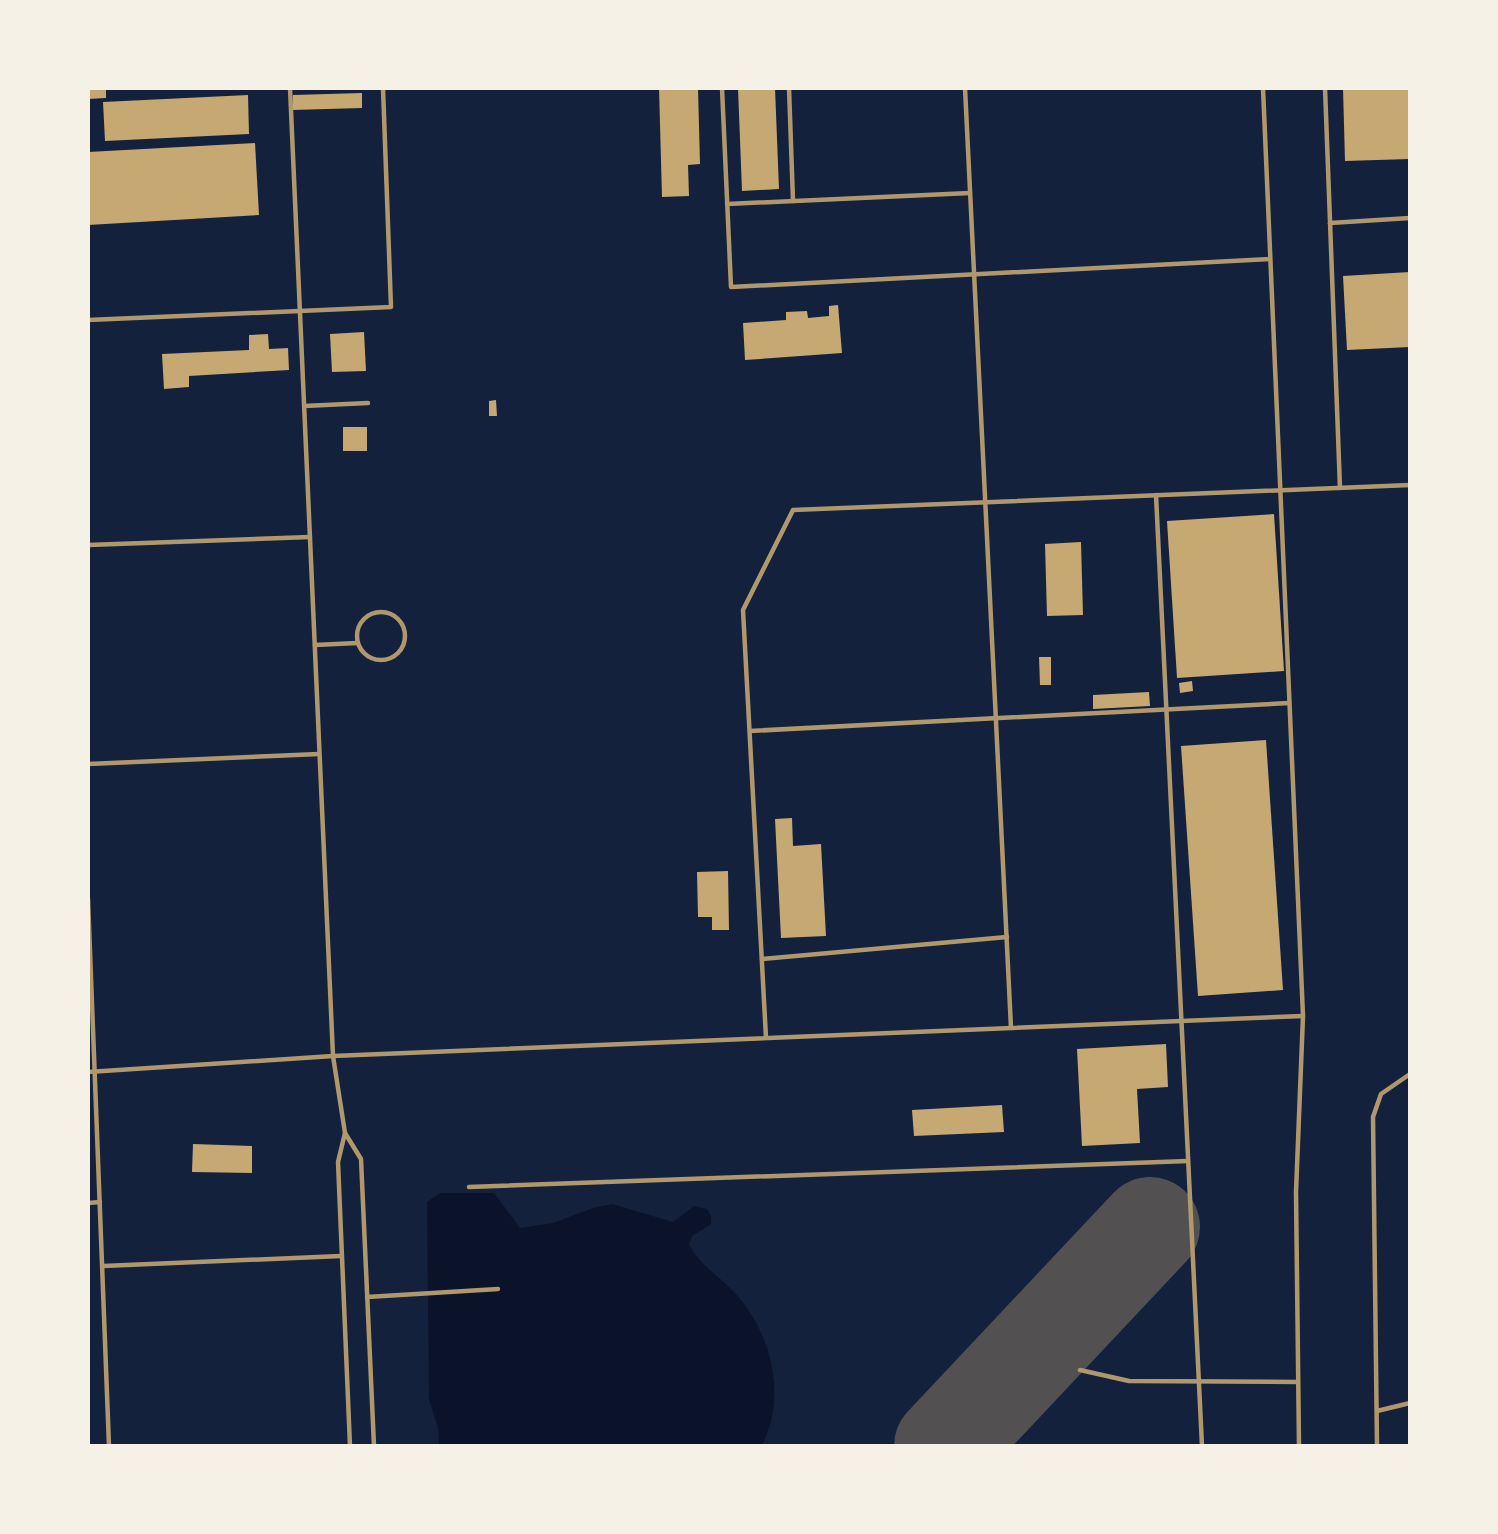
<svg xmlns="http://www.w3.org/2000/svg" width="1498" height="1534" viewBox="0 0 1498 1534" font-family="Arial,sans-serif">
<rect width="100%" height="100%" fill="#14213d"/>
<path fill="#0b132b" d="M440,1193H494L520,1228L553,1223L593,1208L612,1204L673,1222L694,1206L707,1209L711,1216V1224L692,1236L689,1244C700,1266 721,1277 736,1294C772,1334 787,1397 762,1445H439L438,1428L429,1399L427,1202Z"/>
<g fill="none" stroke-linecap="round" stroke-linejoin="round">
<polyline stroke="#525050" stroke-width="100" points="944,1446 1150,1227"/>
</g>
<g fill="#c6a872">
<polygon points="88,88 106,88 106,98 88,99"/>
<polygon points="659,88 698,88 700,164 688,165 689,196 662,197"/>
<polygon points="738,88 775,88 779,189 742,191"/>
<polygon points="1343,88 1410,88 1410,159 1345,161"/>
<polygon points="362,93 362,108 293,110 293,95"/>
<polygon points="248,95 249,134 105,141 103,102"/>
<polygon points="255,143 259,215 88,225 88,152"/>
<polygon points="1410,272 1410,347 1347,350 1343,276"/>
<polygon points="838,305 842,353 745,360 743,323 786,320 786,312 807,311 808,318 829,316 829,306"/>
<polygon points="364,332 366,371 332,372 330,334"/>
<polygon points="268,334 269,349 288,348 289,370 189,376 189,387 164,389 162,354 249,350 249,335"/>
<polygon points="496,400 497,416 489,416 489,401"/>
<rect x="343" y="427" width="24" height="24"/>
<polygon points="1274,514 1284,671 1177,678 1167,521"/>
<polygon points="1081,542 1083,615 1047,616 1045,544"/>
<polygon points="1039,657 1051,657 1051,685 1040,685"/>
<polygon points="1192,681 1193,691 1180,693 1179,683"/>
<polygon points="1149,692 1150,706 1093,709 1093,695"/>
<polygon points="1266,740 1283,990 1198,996 1181,746"/>
<polygon points="792,818 793,846 821,844 826,936 781,938 775,819"/>
<polygon points="728,871 729,930 712,930 712,917 698,917 697,872"/>
<polygon points="1166,1044 1168,1087 1137,1089 1140,1143 1082,1146 1077,1049"/>
<polygon points="1002,1105 1004,1132 914,1136 912,1110"/>
<polygon points="193,1144 252,1146 252,1173 192,1172"/>
</g>
<g fill="none" stroke-linecap="round" stroke-linejoin="round">
<g stroke="#b1986c" stroke-width="4.5">
<polyline points="290,88 333,1056 345,1133 361,1159 374,1446"/>
<polyline points="722,88 731,287 1270,259"/>
<polyline points="789,88 793,201"/>
<polyline points="965,88 1011,1028"/>
<polyline points="1263,88 1303,1016 1296,1192 1299,1446"/>
<polyline points="1325,88 1340,488"/>
<polyline points="727,204 970,193"/>
<polyline points="1330,223 1410,218"/>
<polyline points="88,320 391,307 383,88"/>
<polyline points="304,406 368,403"/>
<polyline points="1156,495 1202,1446"/>
<polyline points="88,545 310,537"/>
<circle cx="381" cy="636" r="24"/>
<polyline points="315,645 357,643"/>
<polyline points="750,731 1289,703"/>
<polyline points="88,764 319,754"/>
<polyline points="88,899 109,1446"/>
<polyline points="762,959 1007,937"/>
<polyline points="766,1038 743,610 793,510 1410,485"/>
<polyline points="88,1072 333,1056 1303,1016"/>
<polyline points="345,1133 338,1162 350,1446"/>
<polyline points="469,1187 1188,1161"/>
<polyline points="88,1203 100,1202"/>
<polyline points="103,1266 341,1256"/>
<polyline points="367,1297 498,1289"/>
<polyline points="1080,1370 1129,1381 1298,1382"/>
<polyline points="1377,1411 1410,1403"/>
<polyline points="1377,1446 1373,1117 1381,1094 1410,1074"/>
</g>
</g>
<rect width="1498" height="1534" fill="none" stroke="#f6f1e7" stroke-width="180"/>
</svg>
